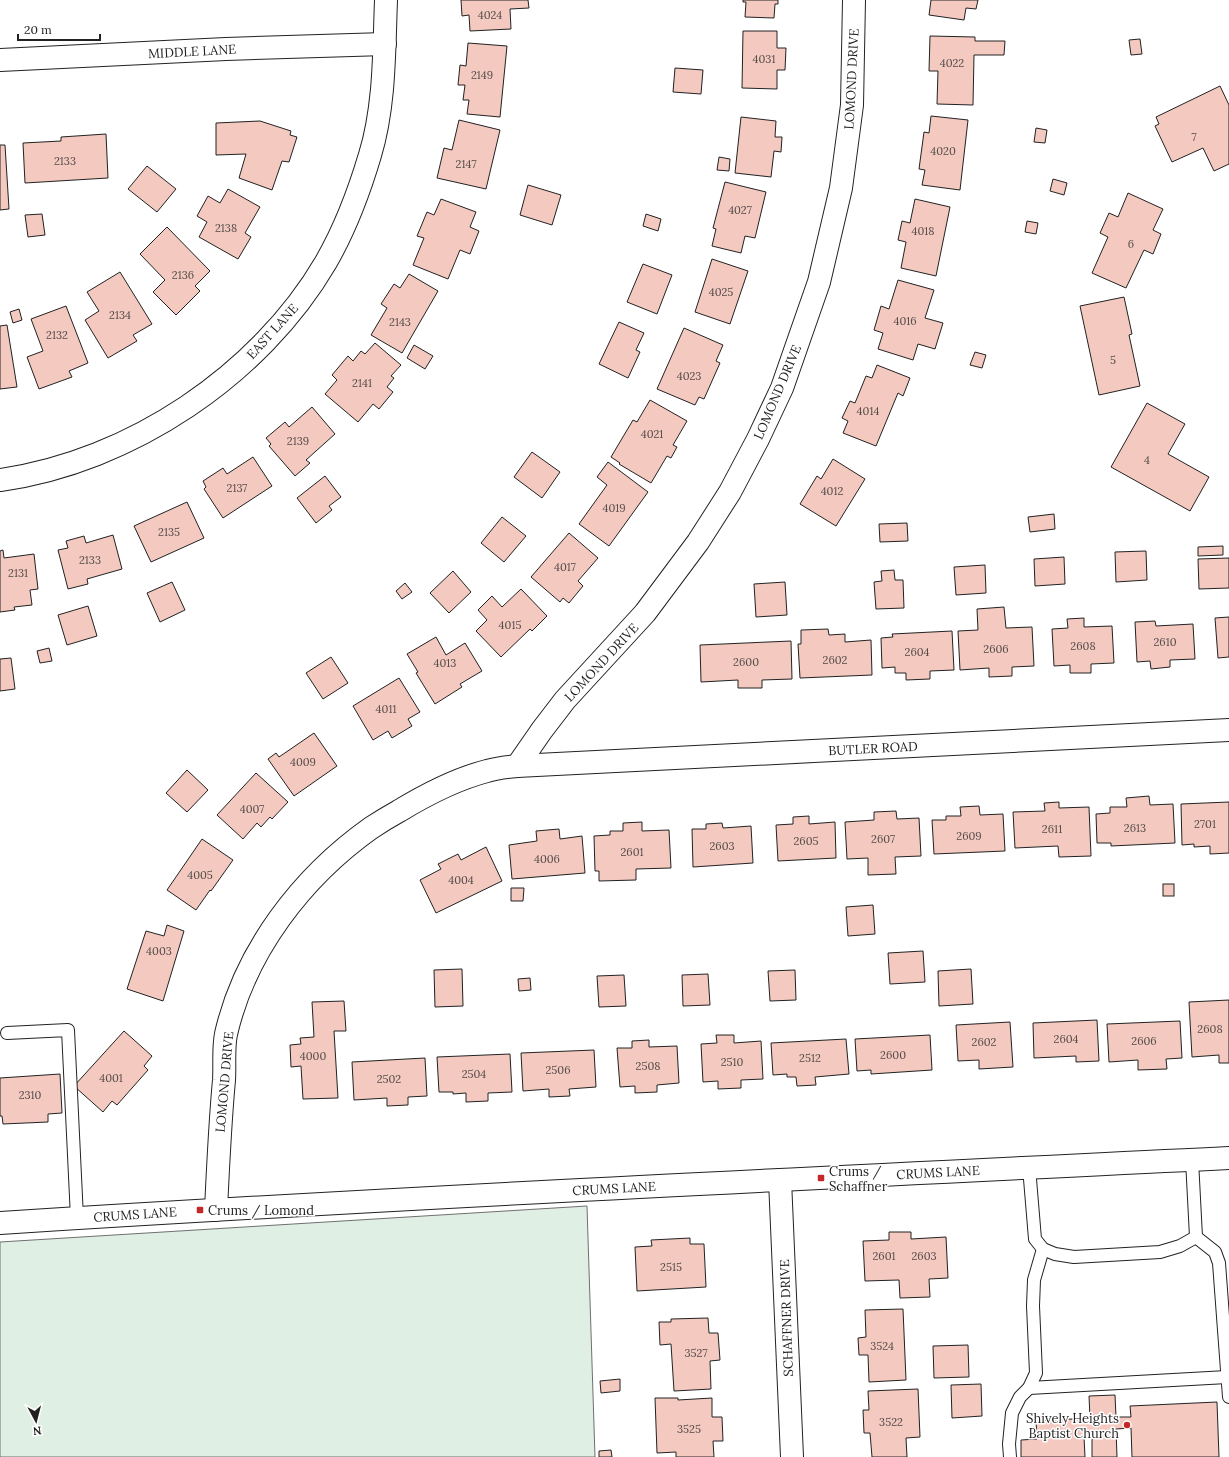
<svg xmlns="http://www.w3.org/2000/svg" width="1229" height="1457" viewBox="0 0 1229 1457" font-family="Lora,serif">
<rect width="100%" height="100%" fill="#fff"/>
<polygon fill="#e0efe3" stroke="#6f6f6f" points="587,1206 595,1457 0,1457 0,1242"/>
<g fill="#f3c9c0" stroke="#222">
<polygon points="461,0 528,0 529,8 510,9 511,29 470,31 469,15 462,16"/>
<polygon points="743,0 778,0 778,4 775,4 774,18 745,17 746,2 743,2"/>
<polygon points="931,0 978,0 976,9 966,8 964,20 929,15"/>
<polygon points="743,31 777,31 777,48 786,48 785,70 777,70 777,89 742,88"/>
<polygon points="930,36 975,37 975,41 1005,41 1004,55 974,55 973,105 937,104 938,71 929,71"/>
<polygon points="1140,39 1142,54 1131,55 1129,40"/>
<polygon points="468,43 507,46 500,117 467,114 469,100 463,100 465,85 458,85 460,65 466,66"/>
<polygon points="675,68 703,70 701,94 673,92"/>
<polygon points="1220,86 1229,105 1229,164 1214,171 1203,148 1172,162 1155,126 1159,124 1156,117"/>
<polygon points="931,116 968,120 960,190 922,185 925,170 919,169 924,132 929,133"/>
<polygon points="741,117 776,121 775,137 782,137 781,152 774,151 771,177 735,173"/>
<polygon points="459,120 500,130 486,189 437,178 444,148 452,150"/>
<polygon points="260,121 291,131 290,135 297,137 289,162 282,161 272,190 239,178 246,154 216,155 216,123"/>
<polygon points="1036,128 1047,130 1045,143 1034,142"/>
<polygon points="106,134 108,178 25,183 23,143 61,141 61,137"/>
<polygon points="0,145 5,145 9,209 0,210"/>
<polygon points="719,157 730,159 729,171 717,170"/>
<polygon points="147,166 176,189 157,212 128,189"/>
<polygon points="1053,179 1067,183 1064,195 1050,191"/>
<polygon points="725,182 766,192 755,238 745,236 741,253 712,246 716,229 713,228"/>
<polygon points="528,185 561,195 552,225 520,215"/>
<polygon points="228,189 260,207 245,233 251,237 238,259 199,237 207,222 197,216 208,196 220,203"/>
<polygon points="1128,193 1163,209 1153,230 1161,234 1153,254 1144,250 1126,288 1092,273 1108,237 1100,233 1109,213 1118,217"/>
<polygon points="441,199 476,212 470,227 479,231 470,254 460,250 448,279 413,265 424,238 417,236 427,212 434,215"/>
<polygon points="915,199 950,207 936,276 901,268 906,242 898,240 902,221 910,223"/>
<polygon points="42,214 45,235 28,237 25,215"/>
<polygon points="646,214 661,219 658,231 643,226"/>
<polygon points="1027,221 1038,223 1036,234 1025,232"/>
<polygon points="167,227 210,271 195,286 200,291 176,315 153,292 165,280 140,254"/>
<polygon points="712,259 748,271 730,324 695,312"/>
<polygon points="643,264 672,275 657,314 627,302"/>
<polygon points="120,272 152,324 133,335 137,341 108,358 85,320 99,311 87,292"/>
<polygon points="409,274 438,291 402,353 371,335 387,308 381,304 394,284 400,288"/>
<polygon points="898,280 934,290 925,318 943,323 935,349 918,344 913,360 878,349 883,333 874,330 881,306 889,309"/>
<polygon points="1124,297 1132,334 1129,335 1140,386 1099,395 1080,306"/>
<polygon points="66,306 88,363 69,371 72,377 39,389 27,357 43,351 31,319"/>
<polygon points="19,309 22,320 13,323 10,312"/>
<polygon points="619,322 644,333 636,350 640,352 628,378 599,364"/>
<polygon points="7,325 17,387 0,389 0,326"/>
<polygon points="684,328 723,345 716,361 720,363 704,399 699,397 695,405 657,389"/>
<polygon points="375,343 401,365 391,376 394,378 387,387 393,392 379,409 373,404 358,422 325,394 337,380 332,375 348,356 353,361 361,351 365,354"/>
<polygon points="414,345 433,356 425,369 407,358"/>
<polygon points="975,352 986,355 982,368 970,365"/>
<polygon points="877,365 910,378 903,396 898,393 876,446 843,433 848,421 842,418 850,401 855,403 866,376 872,378"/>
<polygon points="650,400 687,421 673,445 677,447 671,458 667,456 651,483 619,464 620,463 611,457 633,420 637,422"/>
<polygon points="1147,403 1185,424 1168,454 1209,477 1190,511 1111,467"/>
<polygon points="312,407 335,434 306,460 310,463 295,476 269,446 271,444 266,438 285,422 289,427"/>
<polygon points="532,452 560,472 542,498 514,477"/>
<polygon points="253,457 272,486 223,518 204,489 206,487 203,481 223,468 227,474"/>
<polygon points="833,459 865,479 836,526 800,504 817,476 821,479"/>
<polygon points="608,462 648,492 609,546 579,524 607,485 597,477"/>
<polygon points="325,476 341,497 329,506 332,510 316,523 297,498"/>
<polygon points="187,502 204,538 151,562 134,526"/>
<polygon points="1054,514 1055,529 1030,532 1028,517"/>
<polygon points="502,517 526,536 504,562 481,543"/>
<polygon points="907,523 908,541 880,542 879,524"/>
<polygon points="569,533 598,558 578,581 583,586 569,603 563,598 560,602 531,577"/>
<polygon points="113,535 122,569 87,579 88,584 68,589 58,550 68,548 66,541 84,536 86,543"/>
<polygon points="1223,546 1223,555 1198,556 1198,547"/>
<polygon points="3,550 4,558 34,554 38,589 30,590 32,605 14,607 15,610 0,612 0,551"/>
<polygon points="1146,551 1147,580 1116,582 1115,552"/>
<polygon points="1064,557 1065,584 1035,586 1034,559"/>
<polygon points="1229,558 1229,588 1199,589 1198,559"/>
<polygon points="985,565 986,593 956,595 954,567"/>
<polygon points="894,570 895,580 903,580 904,608 876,609 874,582 882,581 881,571"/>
<polygon points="453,571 471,592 449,613 430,593"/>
<polygon points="172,582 185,610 160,622 147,593"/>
<polygon points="785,582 787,615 756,617 754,584"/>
<polygon points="405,583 412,592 402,599 396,591"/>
<polygon points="521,589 547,616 532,631 530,629 501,657 476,631 487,620 478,610 492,596 502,607"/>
<polygon points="88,606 97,636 67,645 58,615"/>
<polygon points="1004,607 1006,628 1032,627 1034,666 1012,667 1012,676 989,677 989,668 960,670 958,631 978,630 977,609"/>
<polygon points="1229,617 1229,657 1218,658 1215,618"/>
<polygon points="1084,618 1084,627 1112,626 1114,663 1091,664 1091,673 1070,673 1070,665 1054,666 1052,629 1068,628 1067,619"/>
<polygon points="1155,621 1156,626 1193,624 1195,659 1170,660 1170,667 1151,669 1150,661 1137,662 1135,622"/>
<polygon points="828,629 829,635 845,634 845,642 871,640 872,675 800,678 798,644 801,644 801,630"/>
<polygon points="952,631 954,670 930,671 930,679 906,680 906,673 895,673 895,667 882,668 881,638 893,637 892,634"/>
<polygon points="436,637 446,655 465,643 482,671 460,684 462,687 435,704 416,673 418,672 407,654"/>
<polygon points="791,641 792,679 762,680 762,688 738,688 738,680 701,682 700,645"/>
<polygon points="49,648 52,661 40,663 37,651"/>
<polygon points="331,657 348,683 323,699 306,673"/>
<polygon points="11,658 15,689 0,691 0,659"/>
<polygon points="399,678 420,712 408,719 412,726 392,738 388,731 373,740 353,706"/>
<polygon points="314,733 337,766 294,796 268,759 276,753 279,757"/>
<polygon points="187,770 208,790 187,812 166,793"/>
<polygon points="256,773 288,802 272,819 270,817 261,827 257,823 243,839 217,815"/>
<polygon points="1149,796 1150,805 1173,804 1175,843 1111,846 1111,843 1097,843 1096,814 1110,813 1110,807 1127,807 1126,798"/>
<polygon points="1059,802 1059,808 1089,807 1091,856 1059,857 1058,846 1015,848 1013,812 1045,811 1044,803"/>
<polygon points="1229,802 1229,853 1210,854 1210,846 1194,847 1194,844 1182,845 1181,804"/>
<polygon points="979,806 980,815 1003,814 1005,851 934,854 932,820 946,820 946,816 961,816 960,807"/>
<polygon points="896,811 897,819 919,818 921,856 895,857 896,874 868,875 868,858 847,859 845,822 874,820 874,812"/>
<polygon points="809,816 809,824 835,822 836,858 778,861 776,825 793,824 793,817"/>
<polygon points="642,822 642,831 669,830 671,868 636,869 636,880 599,881 599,871 595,871 594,836 610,835 610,831 623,831 623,823"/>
<polygon points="722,823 723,828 751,826 753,863 693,867 692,829 706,829 706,824"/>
<polygon points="559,829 560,839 582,836 585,873 512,879 509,845 537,841 536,831"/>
<polygon points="202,839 233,860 211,891 210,890 196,910 167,890"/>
<polygon points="486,847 502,881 436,913 420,880 441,869 438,864 458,854 461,860"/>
<rect x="1163" y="884" width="11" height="12"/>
<polygon points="511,888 524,888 523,901 511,901"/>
<polygon points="873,905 875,934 848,936 846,907"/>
<polygon points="167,925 184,931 163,1001 127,989 146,931 164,936"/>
<polygon points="923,951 925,982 890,984 888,953"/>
<polygon points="462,969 463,1006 435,1007 434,970"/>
<polygon points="971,969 973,1004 939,1006 938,971"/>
<polygon points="795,970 796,1000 770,1001 768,971"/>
<polygon points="708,974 710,1005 683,1006 682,975"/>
<polygon points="624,975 626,1006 599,1007 597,976"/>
<polygon points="530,978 531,990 519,991 518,979"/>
<polygon points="1229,1000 1229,1063 1219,1063 1219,1055 1192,1057 1189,1002"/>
<polygon points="344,1001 346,1031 334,1031 338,1098 303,1099 301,1066 291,1067 290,1045 301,1044 300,1038 314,1037 312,1002"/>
<polygon points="1097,1020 1099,1061 1076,1062 1076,1056 1034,1058 1033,1023"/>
<polygon points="1180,1021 1182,1058 1166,1059 1167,1069 1138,1070 1138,1060 1109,1062 1107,1024"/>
<polygon points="1010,1022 1013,1067 979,1069 979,1060 958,1061 956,1025"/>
<polygon points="124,1031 152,1056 144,1066 148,1070 117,1105 112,1101 103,1112 74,1086"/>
<polygon points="716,1035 734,1035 734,1043 761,1041 763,1079 741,1080 741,1088 718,1089 718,1081 703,1082 701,1044 717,1043"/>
<polygon points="930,1035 932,1070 871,1074 871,1070 857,1071 855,1039"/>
<polygon points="846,1039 849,1074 815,1077 816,1085 797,1086 796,1077 787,1077 787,1074 773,1075 771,1043"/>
<polygon points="649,1040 649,1047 677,1046 679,1083 657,1085 657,1092 635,1093 635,1086 620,1087 617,1048 632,1048 632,1041"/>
<polygon points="594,1050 596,1087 569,1089 570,1096 549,1097 549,1089 523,1091 521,1053"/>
<polygon points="510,1054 512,1092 488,1093 488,1101 466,1102 466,1093 453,1094 453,1092 439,1092 437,1057"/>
<polygon points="425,1058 427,1096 408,1097 408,1105 387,1106 387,1098 354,1100 352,1062"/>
<polygon points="60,1074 62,1113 48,1114 48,1122 3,1124 2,1116 0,1116 0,1078"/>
<polygon points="889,1232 911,1232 911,1239 946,1237 948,1278 929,1279 930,1297 900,1298 899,1280 865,1281 863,1241 889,1240"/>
<polygon points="690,1238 690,1244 704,1244 706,1287 637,1291 635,1247 652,1246 651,1240"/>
<polygon points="903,1309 906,1380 869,1382 868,1355 859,1355 858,1338 866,1337 865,1310"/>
<polygon points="708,1318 709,1333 718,1333 720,1360 710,1361 711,1389 674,1391 671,1344 660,1345 659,1322 671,1322 671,1319"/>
<polygon points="968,1345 969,1377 934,1378 933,1346"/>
<polygon points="620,1379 620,1391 601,1393 600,1381"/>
<polygon points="981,1384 982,1416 952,1418 951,1385"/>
<polygon points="918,1389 920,1437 906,1438 907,1457 872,1457 870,1433 864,1433 863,1410 869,1410 868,1391"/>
<polygon points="1115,1395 1116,1417 1131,1417 1130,1406 1217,1402 1219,1457 1132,1457 1131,1428 1116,1429 1117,1457 1092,1457 1092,1437 1084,1437 1085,1457 1021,1457 1021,1440 1037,1439 1036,1421 1090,1418 1089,1396"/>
<polygon points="655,1398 678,1398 678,1400 712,1398 712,1417 722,1417 723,1441 713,1441 714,1457 676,1457 676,1452 657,1453"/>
<polygon points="611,1450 612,1457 599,1457 599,1451"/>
</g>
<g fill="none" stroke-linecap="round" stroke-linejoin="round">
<g stroke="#222" stroke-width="14">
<g id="service">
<polyline points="7,1033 68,1030 77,1218"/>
<polyline points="1192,1160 1196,1237"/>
<polyline points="1029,1167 1035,1239 1043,1249 1055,1254 1074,1257 1160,1252 1180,1246 1196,1237"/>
<polyline points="1196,1237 1215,1252 1219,1263 1229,1397"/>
<polyline points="1029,1388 1227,1377"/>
<polyline points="1010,1457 1009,1444 1012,1413 1020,1397 1029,1388 1036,1373 1033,1306 1034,1280 1043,1249"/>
</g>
</g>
<g stroke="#222" stroke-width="24">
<g id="minor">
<polyline points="0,60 226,49 385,44"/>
<path d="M0,480C130,462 260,375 326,262C345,229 359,192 370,155C385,106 384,51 386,0"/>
<polyline points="517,766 1229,730"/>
<polyline points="780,1180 792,1457"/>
<path d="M216,1210C218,1166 220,1123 224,1080C225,1065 223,1049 226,1034C245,951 302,877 371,828C380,822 390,816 399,811C427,794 456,779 487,771C497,768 507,767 517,766L542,730L565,700L645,613L698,542L730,492L758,439L782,388L819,282L841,188L852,105L854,0"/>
</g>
</g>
<g stroke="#222" stroke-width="24">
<path id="secondary" d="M0,1223C409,1197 819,1178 1229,1158"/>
</g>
<use href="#service" stroke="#fff" stroke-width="12"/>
<use href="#minor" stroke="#fff" stroke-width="22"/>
<use href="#secondary" stroke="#fff" stroke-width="22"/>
</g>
<g fill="#c62828" stroke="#fff" stroke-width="1.5">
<rect x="817" y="1174" width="8" height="8" rx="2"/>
<rect x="196" y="1206" width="8" height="8" rx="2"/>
<circle cx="1127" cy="1425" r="4"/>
</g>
<g text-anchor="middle" stroke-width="3" stroke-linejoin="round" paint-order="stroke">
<g font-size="11" fill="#564c4a">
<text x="490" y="19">4024</text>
<text x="764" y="63">4031</text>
<text x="952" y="67">4022</text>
<text x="482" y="79">2149</text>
<text x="1194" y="141">7</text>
<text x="943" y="155">4020</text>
<text x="65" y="165">2133</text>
<text x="466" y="168">2147</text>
<text x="740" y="214">4027</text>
<text x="226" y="232">2138</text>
<text x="923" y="235">4018</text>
<text x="1131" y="248">6</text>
<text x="183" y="279">2136</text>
<text x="721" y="296">4025</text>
<text x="120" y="319">2134</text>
<text x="905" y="325">4016</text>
<text x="400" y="326">2143</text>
<text x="57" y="339">2132</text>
<text x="1113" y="364">5</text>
<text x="689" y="380">4023</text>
<text x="362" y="387">2141</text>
<text x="868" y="415">4014</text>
<text x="652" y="438">4021</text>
<text x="298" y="445">2139</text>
<text x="1147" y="464">4</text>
<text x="237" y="492">2137</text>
<text x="832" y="495">4012</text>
<text x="614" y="512">4019</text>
<text x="169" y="536">2135</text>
<text x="90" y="564">2133</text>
<text x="565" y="571">4017</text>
<text x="18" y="577">2131</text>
<text x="510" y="629">4015</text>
<text x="1165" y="646">2610</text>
<text x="1083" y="650">2608</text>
<text x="996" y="653">2606</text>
<text x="917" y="656">2604</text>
<text x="835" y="664">2602</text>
<text x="746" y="666">2600</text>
<text x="445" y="667">4013</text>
<text x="386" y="713">4011</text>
<text x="303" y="766">4009</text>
<text x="252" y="813">4007</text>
<text x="1205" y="828">2701</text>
<text x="1135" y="832">2613</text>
<text x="1052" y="833">2611</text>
<text x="969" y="840">2609</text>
<text x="883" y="843">2607</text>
<text x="806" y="845">2605</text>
<text x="722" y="850">2603</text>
<text x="632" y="856">2601</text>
<text x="547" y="863">4006</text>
<text x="200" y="879">4005</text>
<text x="461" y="884">4004</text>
<text x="159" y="955">4003</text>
<text x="1210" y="1033">2608</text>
<text x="1066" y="1043">2604</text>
<text x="1144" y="1045">2606</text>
<text x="984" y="1046">2602</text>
<text x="893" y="1059">2600</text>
<text x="313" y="1060">4000</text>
<text x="810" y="1062">2512</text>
<text x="732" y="1066">2510</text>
<text x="648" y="1070">2508</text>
<text x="558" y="1074">2506</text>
<text x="474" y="1078">2504</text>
<text x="111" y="1082">4001</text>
<text x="389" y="1083">2502</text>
<text x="30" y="1099">2310</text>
<text x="884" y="1260">2601</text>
<text x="924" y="1260">2603</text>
<text x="671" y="1271">2515</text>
<text x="882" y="1350">3524</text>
<text x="696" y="1357">3527</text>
<text x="891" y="1426">3522</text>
<text x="689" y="1433">3525</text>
</g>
<g font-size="13" fill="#222" stroke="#fff">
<text transform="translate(192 51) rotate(-3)" y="5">MIDDLE LANE</text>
<text transform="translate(851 79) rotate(-87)" y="5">LOMOND DRIVE</text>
<text transform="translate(272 331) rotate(-48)" y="5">EAST LANE</text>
<text transform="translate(777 392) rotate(-67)" y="5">LOMOND DRIVE</text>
<text transform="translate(601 662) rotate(-47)" y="5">LOMOND DRIVE</text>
<text transform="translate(873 748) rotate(-3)" y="5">BUTLER ROAD</text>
<text transform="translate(224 1082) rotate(-85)" y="5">LOMOND DRIVE</text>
<text transform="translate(938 1172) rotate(-3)" y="5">CRUMS LANE</text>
<text transform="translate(614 1188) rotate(-3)" y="5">CRUMS LANE</text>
<text transform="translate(135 1214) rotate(-4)" y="5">CRUMS LANE</text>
<text transform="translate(786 1318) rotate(-92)" y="5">SCHAFFNER DRIVE</text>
</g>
<g font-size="13" fill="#222" stroke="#fff" text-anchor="start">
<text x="829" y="1176">Crums /<tspan x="829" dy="15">Schaffner</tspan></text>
<text x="208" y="1215">Crums / Lomond</text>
<text x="1119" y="1423" text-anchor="end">Shively Heights<tspan x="1119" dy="15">Baptist Church</tspan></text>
</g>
</g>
<g transform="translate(36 1421) rotate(173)" stroke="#ffffff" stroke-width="3" paint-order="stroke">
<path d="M0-3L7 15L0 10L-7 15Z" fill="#222222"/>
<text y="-6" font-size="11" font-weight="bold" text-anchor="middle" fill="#222222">N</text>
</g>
<path d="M18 34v6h82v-6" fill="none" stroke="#222222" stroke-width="2"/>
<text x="24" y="34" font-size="12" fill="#222222" stroke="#ffffff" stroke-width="3" paint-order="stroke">20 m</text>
</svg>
